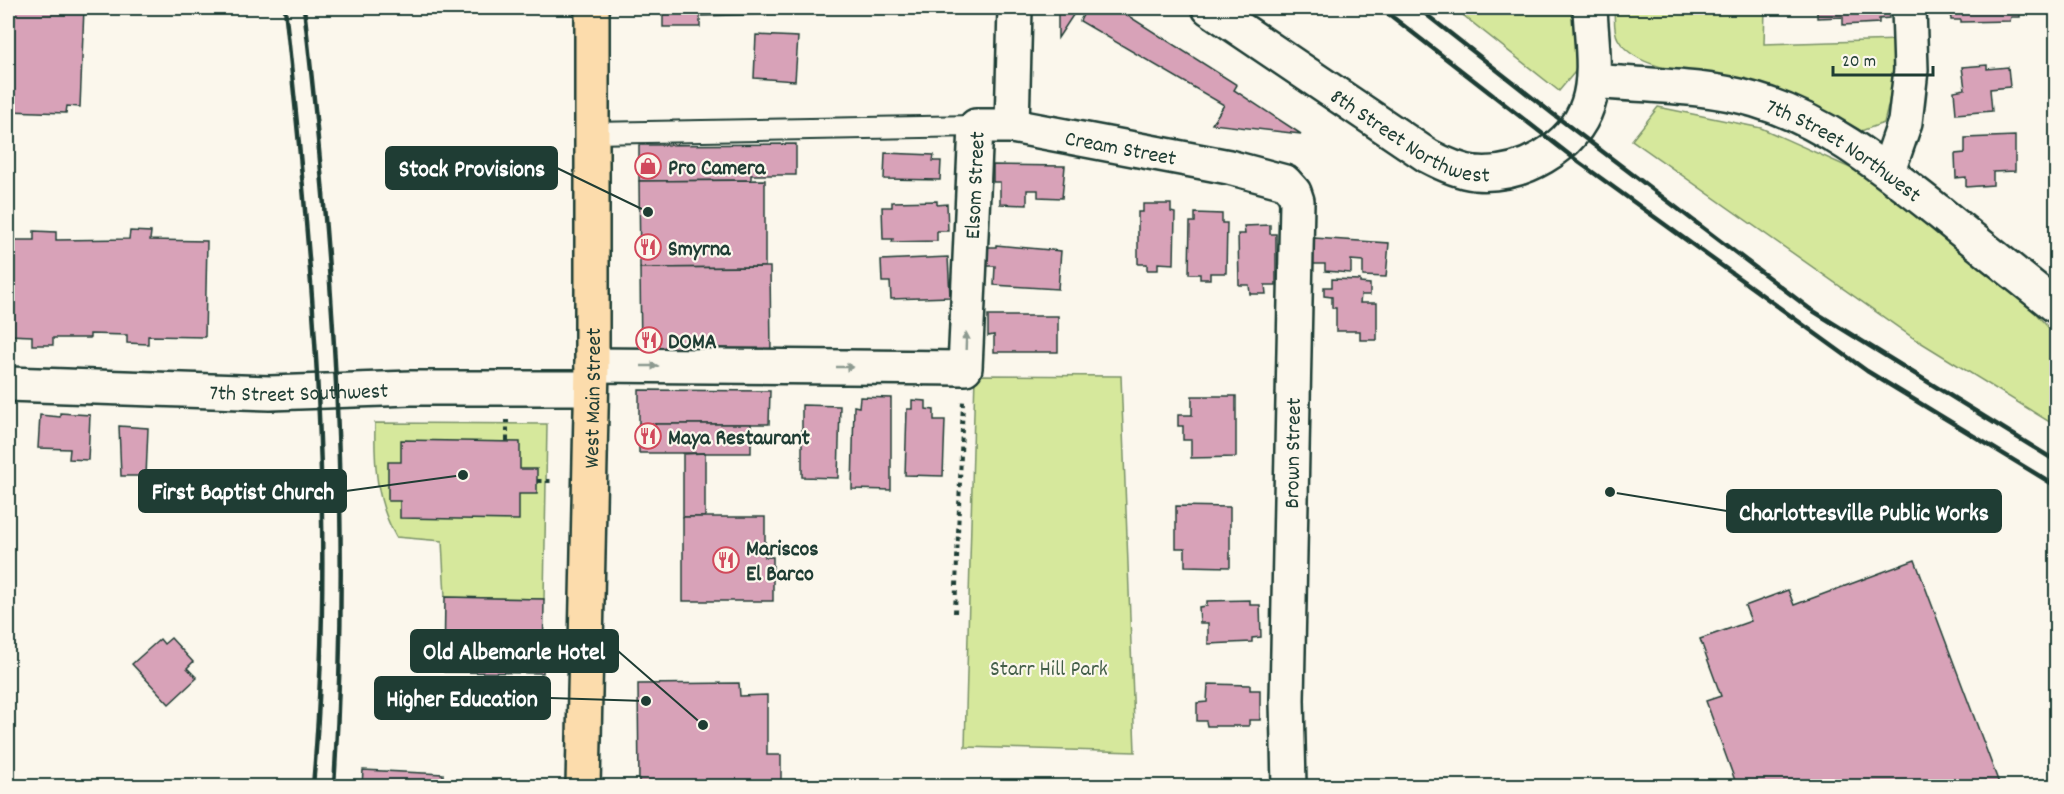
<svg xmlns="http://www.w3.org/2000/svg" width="2064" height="794" viewBox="0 0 2064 794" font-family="Dekko,sans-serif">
<rect width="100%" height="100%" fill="#fbf7ec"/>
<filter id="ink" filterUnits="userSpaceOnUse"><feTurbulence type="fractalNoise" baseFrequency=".0167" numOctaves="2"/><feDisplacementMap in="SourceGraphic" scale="12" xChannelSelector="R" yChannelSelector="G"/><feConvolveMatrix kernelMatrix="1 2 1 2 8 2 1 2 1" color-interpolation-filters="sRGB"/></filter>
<g filter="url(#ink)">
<g fill="#d6e89c" stroke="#7a9268" stroke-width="1.5">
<polygon points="1454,8 1574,8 1579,67 1559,91"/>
<path d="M1614,8H1765L1764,44L1900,40V57L1884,123L1861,131C1831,113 1796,94 1762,84C1725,73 1639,78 1618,39C1613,31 1615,17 1614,8Z"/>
<polygon points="1658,107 1761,128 1877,180 2029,306 2056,336 2056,426 1912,337 1632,140"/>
<polygon points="975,375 1121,376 1135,752 965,747"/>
<path d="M375,423L547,424L544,599L445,597L442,541L396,537C376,501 374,464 375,423Z"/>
</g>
<g fill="#d8a2b8" stroke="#1f3d34" stroke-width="1.5">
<polygon points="8,8 84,8 80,107 67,106 66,113 8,111"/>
<rect x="663" y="8" width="37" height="19"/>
<polygon points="700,8 802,8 802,13 700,16"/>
<polygon points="1058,8 1116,8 1237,85 1234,90 1301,134 1212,124 1224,105 1080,21 1084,13 1077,9 1058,38"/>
<polygon points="1817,8 1888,8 1889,18 1879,19 1879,23 1843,25 1843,17 1817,18"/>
<polygon points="1950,8 2020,8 2020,17 2011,17 2010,21 1961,22 1961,20 1951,20"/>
<polygon points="756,35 798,37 795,81 754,78"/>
<polygon points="1987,65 1987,69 2008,67 2010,87 1990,89 1992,111 1956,114 1954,91 1965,89 1962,67"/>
<polygon points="2015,136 2015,171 1993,172 1993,185 1966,187 1966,177 1956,178 1955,154 1965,153 1965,138"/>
<polygon points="796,144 796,175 751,175 751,180 639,181 639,145"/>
<polygon points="885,153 934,155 933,161 941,161 940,180 884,179"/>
<polygon points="993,165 1065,166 1062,198 1038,197 1038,190 1027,190 1027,205 1000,204 1000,182 993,182"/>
<polygon points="765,180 765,267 640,268 639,181"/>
<polygon points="937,201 937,205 947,204 948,231 937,231 937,241 892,242 893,239 883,239 882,207 892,207 892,202"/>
<polygon points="1143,204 1171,204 1171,212 1175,213 1174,264 1158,263 1158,270 1147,270 1147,264 1138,264 1138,212 1143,212"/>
<polygon points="1195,213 1222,214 1222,223 1227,223 1226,273 1210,273 1210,279 1200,279 1200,274 1189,274 1190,222 1195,222"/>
<polygon points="1270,225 1270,234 1276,234 1276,285 1265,285 1266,294 1250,294 1249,285 1239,285 1238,234 1245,234 1244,226"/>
<polygon points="34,231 56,232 56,240 129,239 130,231 151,232 150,240 207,241 205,337 148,336 148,344 127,343 127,335 90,334 90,338 53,338 53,345 32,345 32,336 8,335 8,240 34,240"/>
<polygon points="1314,238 1389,243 1386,277 1363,276 1363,261 1351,260 1351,273 1325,271 1325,264 1312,264"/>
<polygon points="996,245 1061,251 1058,289 994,285 995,266 986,266 987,247 996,247"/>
<polygon points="948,257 950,297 891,299 890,282 882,282 881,260"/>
<polygon points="770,267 771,354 641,354 640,268"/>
<polygon points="1332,279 1360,280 1360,283 1370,284 1370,295 1361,295 1360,303 1377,303 1377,340 1360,340 1360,331 1336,331 1336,308 1332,308 1332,297 1324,296 1324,287 1332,287"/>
<polygon points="988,316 1058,316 1058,352 994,352 994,335 988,336"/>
<polygon points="639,390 770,391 769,424 639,424"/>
<polygon points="1192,396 1236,396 1236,457 1191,458 1191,440 1183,440 1183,426 1178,426 1178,415 1192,415"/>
<polygon points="860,397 891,398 891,490 852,489 854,406 859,407"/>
<polygon points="912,400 926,401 926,409 934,410 934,420 945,420 943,476 905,475 907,409 912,409"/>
<polygon points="802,405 840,406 838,478 802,477"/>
<polygon points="60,413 90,415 88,460 69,459 70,449 38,448 40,415 60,417"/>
<rect x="639" y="424" width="112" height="29"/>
<polygon points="119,426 148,428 146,476 121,476"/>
<polygon points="401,440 520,442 520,469 537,469 537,494 519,494 519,520 400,518 400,501 388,501 388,462 401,462"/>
<polygon points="705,453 705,517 683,517 683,454"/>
<polygon points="1176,506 1230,507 1230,567 1185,566 1185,548 1176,548"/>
<polygon points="683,517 765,517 765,557 773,557 773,601 683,601"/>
<polygon points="1915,560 2000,786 1737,786 1706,701 1721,696 1700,639 1751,621 1745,606 1788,590 1794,605"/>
<polygon points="445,597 544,599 543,673 444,672"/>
<polygon points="1250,600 1250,605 1260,605 1261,637 1252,638 1252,642 1208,644 1208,623 1200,623 1199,607 1207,606 1207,601"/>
<polygon points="171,638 193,662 187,668 197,678 169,704 132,664 160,639 164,644"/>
<polygon points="739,683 740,696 767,695 767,755 781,755 781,781 686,783 686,786 639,786 638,684"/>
<polygon points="1208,684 1250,685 1250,690 1260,690 1260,720 1249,720 1249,726 1207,726 1206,721 1197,721 1197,703 1207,702"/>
<polygon points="363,770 443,774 443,786 362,786"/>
</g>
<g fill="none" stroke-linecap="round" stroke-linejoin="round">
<g stroke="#1f3d34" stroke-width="24">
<polyline id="lane" points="592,133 976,126"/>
</g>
<g stroke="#1f3d34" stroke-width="38">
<g id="street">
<path id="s1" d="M1209,8L1428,156C1443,164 1458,171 1475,173C1521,177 1573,149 1588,104C1598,74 1591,38 1590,8"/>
<path id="s2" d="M1593,81C1646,86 1703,85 1755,100C1826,121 1882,167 1939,212C1978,244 2017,275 2056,306"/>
<polyline points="1012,126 1015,8"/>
<polyline points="1888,171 1905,122 1911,70 1909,8"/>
<path id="s3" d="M592,365L965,368L976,126H1012L1229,167L1285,182L1294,192L1297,201L1287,700L1289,786"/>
<path id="s4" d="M8,384L270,393L411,388H590"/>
</g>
</g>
<g stroke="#1f3d34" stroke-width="38">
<g id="primary">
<path id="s5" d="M583,786L592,365V8"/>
</g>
</g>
<g stroke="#1f3d34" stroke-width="4" stroke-dasharray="4.5 4.5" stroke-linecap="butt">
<polyline points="507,441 507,420"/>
<polyline points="537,481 553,481"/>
<polyline points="955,613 963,401"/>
</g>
<use href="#lane" stroke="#fbf7ec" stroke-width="20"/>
<use href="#street" stroke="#fbf7ec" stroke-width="33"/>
<use href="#primary" stroke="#fcdcac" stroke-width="33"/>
<g stroke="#1f3d34" stroke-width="4.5">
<path d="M285,8C313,265 336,528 313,786"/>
<path d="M304,8C334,266 351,526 334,786"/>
<polyline points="1381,8 1580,163 1867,371 2056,486"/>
<polyline points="1418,8 1553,114 1810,309 2056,461"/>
</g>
</g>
<defs><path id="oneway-solid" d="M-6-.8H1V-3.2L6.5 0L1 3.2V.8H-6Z" transform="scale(1.5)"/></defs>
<g fill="#8d9a90">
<use href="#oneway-solid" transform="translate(966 341) rotate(-88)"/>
<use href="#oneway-solid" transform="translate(650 366)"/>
<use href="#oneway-solid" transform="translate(845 367)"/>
</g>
</g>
<defs>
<g id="shop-ring" transform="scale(1.35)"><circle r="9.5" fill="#fbf7ec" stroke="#d1495b" stroke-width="1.5"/><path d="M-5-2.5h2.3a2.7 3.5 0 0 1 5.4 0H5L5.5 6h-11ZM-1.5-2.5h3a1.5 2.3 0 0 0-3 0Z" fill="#d1495b"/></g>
<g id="restaurant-ring" transform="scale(1.35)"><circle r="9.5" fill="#fbf7ec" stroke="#d1495b" stroke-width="1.5"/><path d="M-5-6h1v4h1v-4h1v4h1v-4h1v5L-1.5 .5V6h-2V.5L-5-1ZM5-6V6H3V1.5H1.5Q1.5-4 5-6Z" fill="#d1495b"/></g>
</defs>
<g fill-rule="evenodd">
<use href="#shop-ring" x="648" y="166"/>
<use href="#restaurant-ring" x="648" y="247"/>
<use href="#restaurant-ring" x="649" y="340"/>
<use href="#restaurant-ring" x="648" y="436"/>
<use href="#restaurant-ring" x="726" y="560"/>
</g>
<g text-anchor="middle" stroke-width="4.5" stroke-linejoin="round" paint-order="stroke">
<g font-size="22" fill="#1f3d34" stroke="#fbf7ec">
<text dy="8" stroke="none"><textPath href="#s1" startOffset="240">8th Street Northwest</textPath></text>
<text dy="8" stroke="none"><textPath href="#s3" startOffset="762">Cream Street</textPath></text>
<text dy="8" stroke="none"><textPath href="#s2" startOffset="266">7th Street Northwest</textPath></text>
<text dy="8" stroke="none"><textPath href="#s3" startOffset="556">Elsom Street</textPath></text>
<text dy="8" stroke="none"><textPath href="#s4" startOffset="291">7th Street Southwest</textPath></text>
<text dy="8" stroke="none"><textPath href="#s5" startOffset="388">West Main Street</textPath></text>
<text transform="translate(1291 453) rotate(-89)" y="8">Brown Street</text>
</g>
<g font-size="22" font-weight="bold" fill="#1f3d34" stroke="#fbf7ec" text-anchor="start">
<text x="668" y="174">Pro Camera</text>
<text x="668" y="255">Smyrna</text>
<text x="668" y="348">DOMA</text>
<text x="668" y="444">Maya Restaurant</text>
<text x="746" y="555">Mariscos<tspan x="746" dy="25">El Barco</tspan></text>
</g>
<g font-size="22" fill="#445f49" stroke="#fbf7ec">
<text x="1049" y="675">Starr Hill Park</text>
</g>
</g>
<path fill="none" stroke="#1f3d34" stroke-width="2" d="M648 212L557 168M463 475L346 491M1610 492L1727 511M703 725L618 651M646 701L550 698"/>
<g fill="#1f3d34" stroke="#fbf7ec" stroke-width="2">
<circle cx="648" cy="212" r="6"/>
<circle cx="463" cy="475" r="6"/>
<circle cx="1610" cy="492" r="6"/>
<circle cx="703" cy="725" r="6"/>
<circle cx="646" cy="701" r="6"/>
</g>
<g fill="#1f3d34" stroke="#1f3d34" stroke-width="2">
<rect x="386" y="147" width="171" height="42" rx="6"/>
<rect x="139" y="470" width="207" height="42" rx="6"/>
<rect x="1727" y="490" width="274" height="42" rx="6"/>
<rect x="411" y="630" width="207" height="42" rx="6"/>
<rect x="375" y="677" width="175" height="42" rx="6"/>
</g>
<g font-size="24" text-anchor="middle" font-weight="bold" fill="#fff">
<text x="472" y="176">Stock Provisions</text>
<text x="243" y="499">First Baptist Church</text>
<text x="1864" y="520">Charlottesville Public Works</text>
<text x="514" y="659">Old Albemarle Hotel</text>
<text x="462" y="706">Higher Education</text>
</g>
<rect width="2064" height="794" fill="none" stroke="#fbf7ec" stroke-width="30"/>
<rect x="15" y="15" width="2034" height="764" fill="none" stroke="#1f3d34" stroke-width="2" filter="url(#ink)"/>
<path d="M1833 66v9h100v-9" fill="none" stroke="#1f3d34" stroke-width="3"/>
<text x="1842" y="66" font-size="18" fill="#1f3d34" stroke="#fbf7ec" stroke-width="4.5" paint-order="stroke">20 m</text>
</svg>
